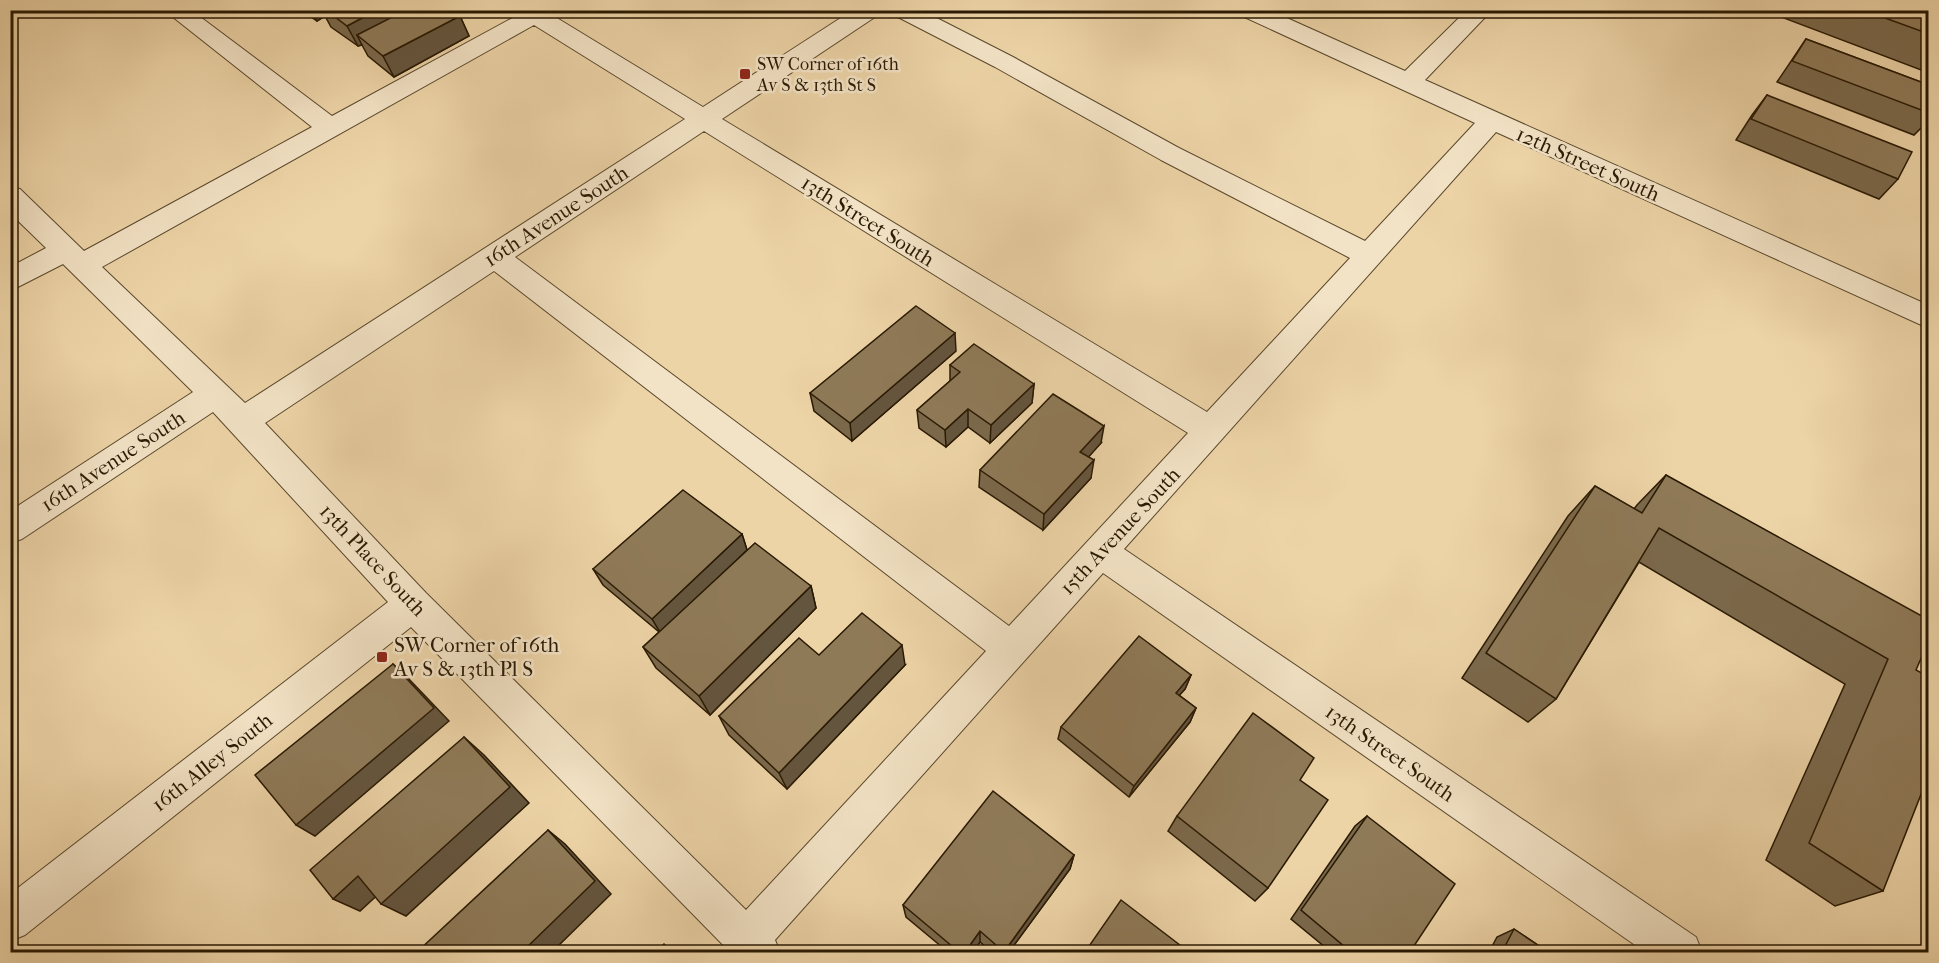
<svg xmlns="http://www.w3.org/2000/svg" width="1939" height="963" viewBox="0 0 1939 963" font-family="'IM FELL French Canon',serif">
<rect width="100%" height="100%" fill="#edd4a7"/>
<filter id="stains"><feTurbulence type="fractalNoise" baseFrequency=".00333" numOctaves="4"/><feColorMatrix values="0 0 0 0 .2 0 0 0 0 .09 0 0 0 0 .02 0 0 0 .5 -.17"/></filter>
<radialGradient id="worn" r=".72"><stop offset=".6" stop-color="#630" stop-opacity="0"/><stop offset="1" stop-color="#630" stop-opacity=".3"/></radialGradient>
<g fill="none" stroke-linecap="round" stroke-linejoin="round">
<g stroke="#5a482c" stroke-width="2">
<path id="minor" d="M164,10H191L332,116L518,15L515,10H555L552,15L703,107L853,10H881L878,15L722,119L1207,412L1350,258L1161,160L995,67L894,15L891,10H921L1013,57L1179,148L1365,241L1475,123L1240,15L1237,10H1269L1405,71L1467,10H1492L1425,80L1928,305V328L1496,132L1124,549L1696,937L1702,952H1645L1103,573L775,940L780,952H730L411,627L25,935L10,941V894L388,602L213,412L22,539L10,543V511L193,392L63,264L10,291V267L46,248L10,213V187L20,189L84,251L312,127ZM534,25L685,119L245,403L102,267ZM704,131L1188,433L1009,626L515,257ZM494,271L986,651L746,910L426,593L265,423Z"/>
</g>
<use href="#minor" fill="#f3e3c6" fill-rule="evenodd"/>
</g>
<g fill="#7b694c" stroke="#291903" stroke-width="1.5">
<polygon points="301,10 452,10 460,16 469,36 394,77 368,56 362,45 358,46 331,27 325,16 317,21"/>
<polygon points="1763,10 1929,10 1929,73"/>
<polygon points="1806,39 1929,85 1929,120 1914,135 1777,82"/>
<polygon points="1767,95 1898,179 1879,199 1736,140 1752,115"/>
<polygon points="956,351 852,441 814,411 810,393"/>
<polygon points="950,365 1034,384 1032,403 990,443 968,427 946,447 919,428 917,410 950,381"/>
<polygon points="1101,443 1088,457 1091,478 1043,530 979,487 980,470"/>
<polygon points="1666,475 1916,670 1883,891 1835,906 1766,860 1845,684 1639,562 1556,699 1528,722 1462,678 1568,516 1595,486 1634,509 1637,505"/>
<polygon points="742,534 747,550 811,586 816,608 710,715 656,668 643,647 659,632 603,585 593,569"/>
<polygon points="905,665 787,789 729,735 719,716"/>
<polygon points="1191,675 1185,689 1179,695 1196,708 1190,722 1129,797 1058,739 1061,727"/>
<polygon points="1300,780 1268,888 1255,901 1168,831 1177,816"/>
<polygon points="1367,816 1410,952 1331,952 1291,919 1355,826"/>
<polygon points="1074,855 1070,869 1009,952 991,952 980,942 973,952 948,952 906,917 903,905"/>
<polygon points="1514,929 1548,952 1489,952 1497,937"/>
</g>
<g fill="#64553e" stroke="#291903" stroke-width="1.5">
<polygon points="311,10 322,10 325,16 317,21"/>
<polygon points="377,10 415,10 357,35 362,45 358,46 347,26"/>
<polygon points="460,16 469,36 394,77 383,56"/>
<polygon points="955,333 956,351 852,441 850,423"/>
<polygon points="1034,384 1032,403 990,443 991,425"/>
<polygon points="968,409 968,427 946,447 945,430"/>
<polygon points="1104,426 1101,443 1077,470 1080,452"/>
<polygon points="1094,460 1091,478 1043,530 1044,514"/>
<polygon points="742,534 747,550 661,634 652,619"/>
<polygon points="811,586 816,608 710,715 699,696"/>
<polygon points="902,645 905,665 787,789 779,773"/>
<polygon points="393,664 408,678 449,721 315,836 296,825"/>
<polygon points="1191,675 1185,689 1170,706 1176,693"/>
<polygon points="1196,708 1190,722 1129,797 1134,786"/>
<polygon points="464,737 484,755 529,803 406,916 381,904"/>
<polygon points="548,830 565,844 611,894 552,952 522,952"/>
<polygon points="1074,855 1070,869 1009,952 1004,952"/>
<polygon points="358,876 384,889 360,911 333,899"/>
<polygon points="980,931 980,942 973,952 965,952"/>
</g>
<g fill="#8f7a58" stroke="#291903" stroke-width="1.5">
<polygon points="326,10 377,10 347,26"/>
<polygon points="406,10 452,10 460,16 383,56 357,35"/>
<polygon points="1863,10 1929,10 1929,34"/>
<polygon points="1806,39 1929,85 1929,113 1792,61"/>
<polygon points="1767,95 1912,152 1898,179 1751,119"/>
<polygon points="916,306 955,333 850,423 810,393"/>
<polygon points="974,344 1034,384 991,425 968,409 945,430 917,410 960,372 950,365"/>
<polygon points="1053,394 1104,426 1080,452 1094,460 1044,514 980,470"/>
<polygon points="1666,475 1929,620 1929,640 1916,670 1929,677 1929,774 1883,891 1809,843 1888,659 1659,528 1556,699 1486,653 1595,486 1642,513"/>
<polygon points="683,490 742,534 652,619 593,569"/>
<polygon points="755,543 811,586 699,696 643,647"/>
<polygon points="862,613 902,645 779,773 719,716 799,638 819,655"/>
<polygon points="1139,636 1191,675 1176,693 1196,708 1134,786 1061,727"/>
<polygon points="393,664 434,708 296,825 255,775"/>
<polygon points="1253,713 1314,758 1300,780 1328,800 1268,888 1177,816"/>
<polygon points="464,737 510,787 381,904 358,876 333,899 310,870"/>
<polygon points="993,791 1074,855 1004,952 980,931 965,952 959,952 903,905"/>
<polygon points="1367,816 1455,884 1410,952 1351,952 1301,910"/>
<polygon points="548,830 595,881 522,952 417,952"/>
<polygon points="1121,900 1189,952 1085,952"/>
<polygon points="1514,929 1548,952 1502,952"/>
<polygon points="664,944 672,952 656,952"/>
</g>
<g fill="#8f2418" stroke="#f3e3c6" stroke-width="2">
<rect x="739" y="68" width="12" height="12" rx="3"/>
<rect x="376" y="651" width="12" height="12" rx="3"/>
</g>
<g text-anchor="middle" stroke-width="5" stroke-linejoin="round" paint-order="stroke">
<g font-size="18" fill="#291903" stroke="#f3e3c6" text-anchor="start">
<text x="757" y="70">SW Corner of 16th<tspan x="757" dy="21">Av S &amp; 13th St S</tspan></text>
</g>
<g font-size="21" fill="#291903" stroke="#f3e3c6">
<text transform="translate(1588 164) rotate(24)" y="7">12th Street South</text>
<text transform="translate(556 216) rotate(-33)" y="7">16th Avenue South</text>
<text transform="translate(868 221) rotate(32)" y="7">13th Street South</text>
<text transform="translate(113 461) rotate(-33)" y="7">16th Avenue South</text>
<text transform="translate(1120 531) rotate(-47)" y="7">15th Avenue South</text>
<text transform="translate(373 560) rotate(47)" y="7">13th Place South</text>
<text transform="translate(1390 753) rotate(35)" y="7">13th Street South</text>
<text transform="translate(212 762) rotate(-38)" y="7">16th Alley South</text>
</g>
<g font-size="21" fill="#291903" stroke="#f3e3c6" text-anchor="start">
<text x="394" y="652">SW Corner of 16th<tspan x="394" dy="24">Av S &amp; 13th Pl S</tspan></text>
</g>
</g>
<rect width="1939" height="963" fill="none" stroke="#edd4a7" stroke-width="36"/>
<rect x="12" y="12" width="1915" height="939" fill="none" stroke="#291903" stroke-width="3"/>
<rect x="18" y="18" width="1903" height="927" fill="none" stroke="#291903" stroke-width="1.5"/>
<rect width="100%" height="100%" filter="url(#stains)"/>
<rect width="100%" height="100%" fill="url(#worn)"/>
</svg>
